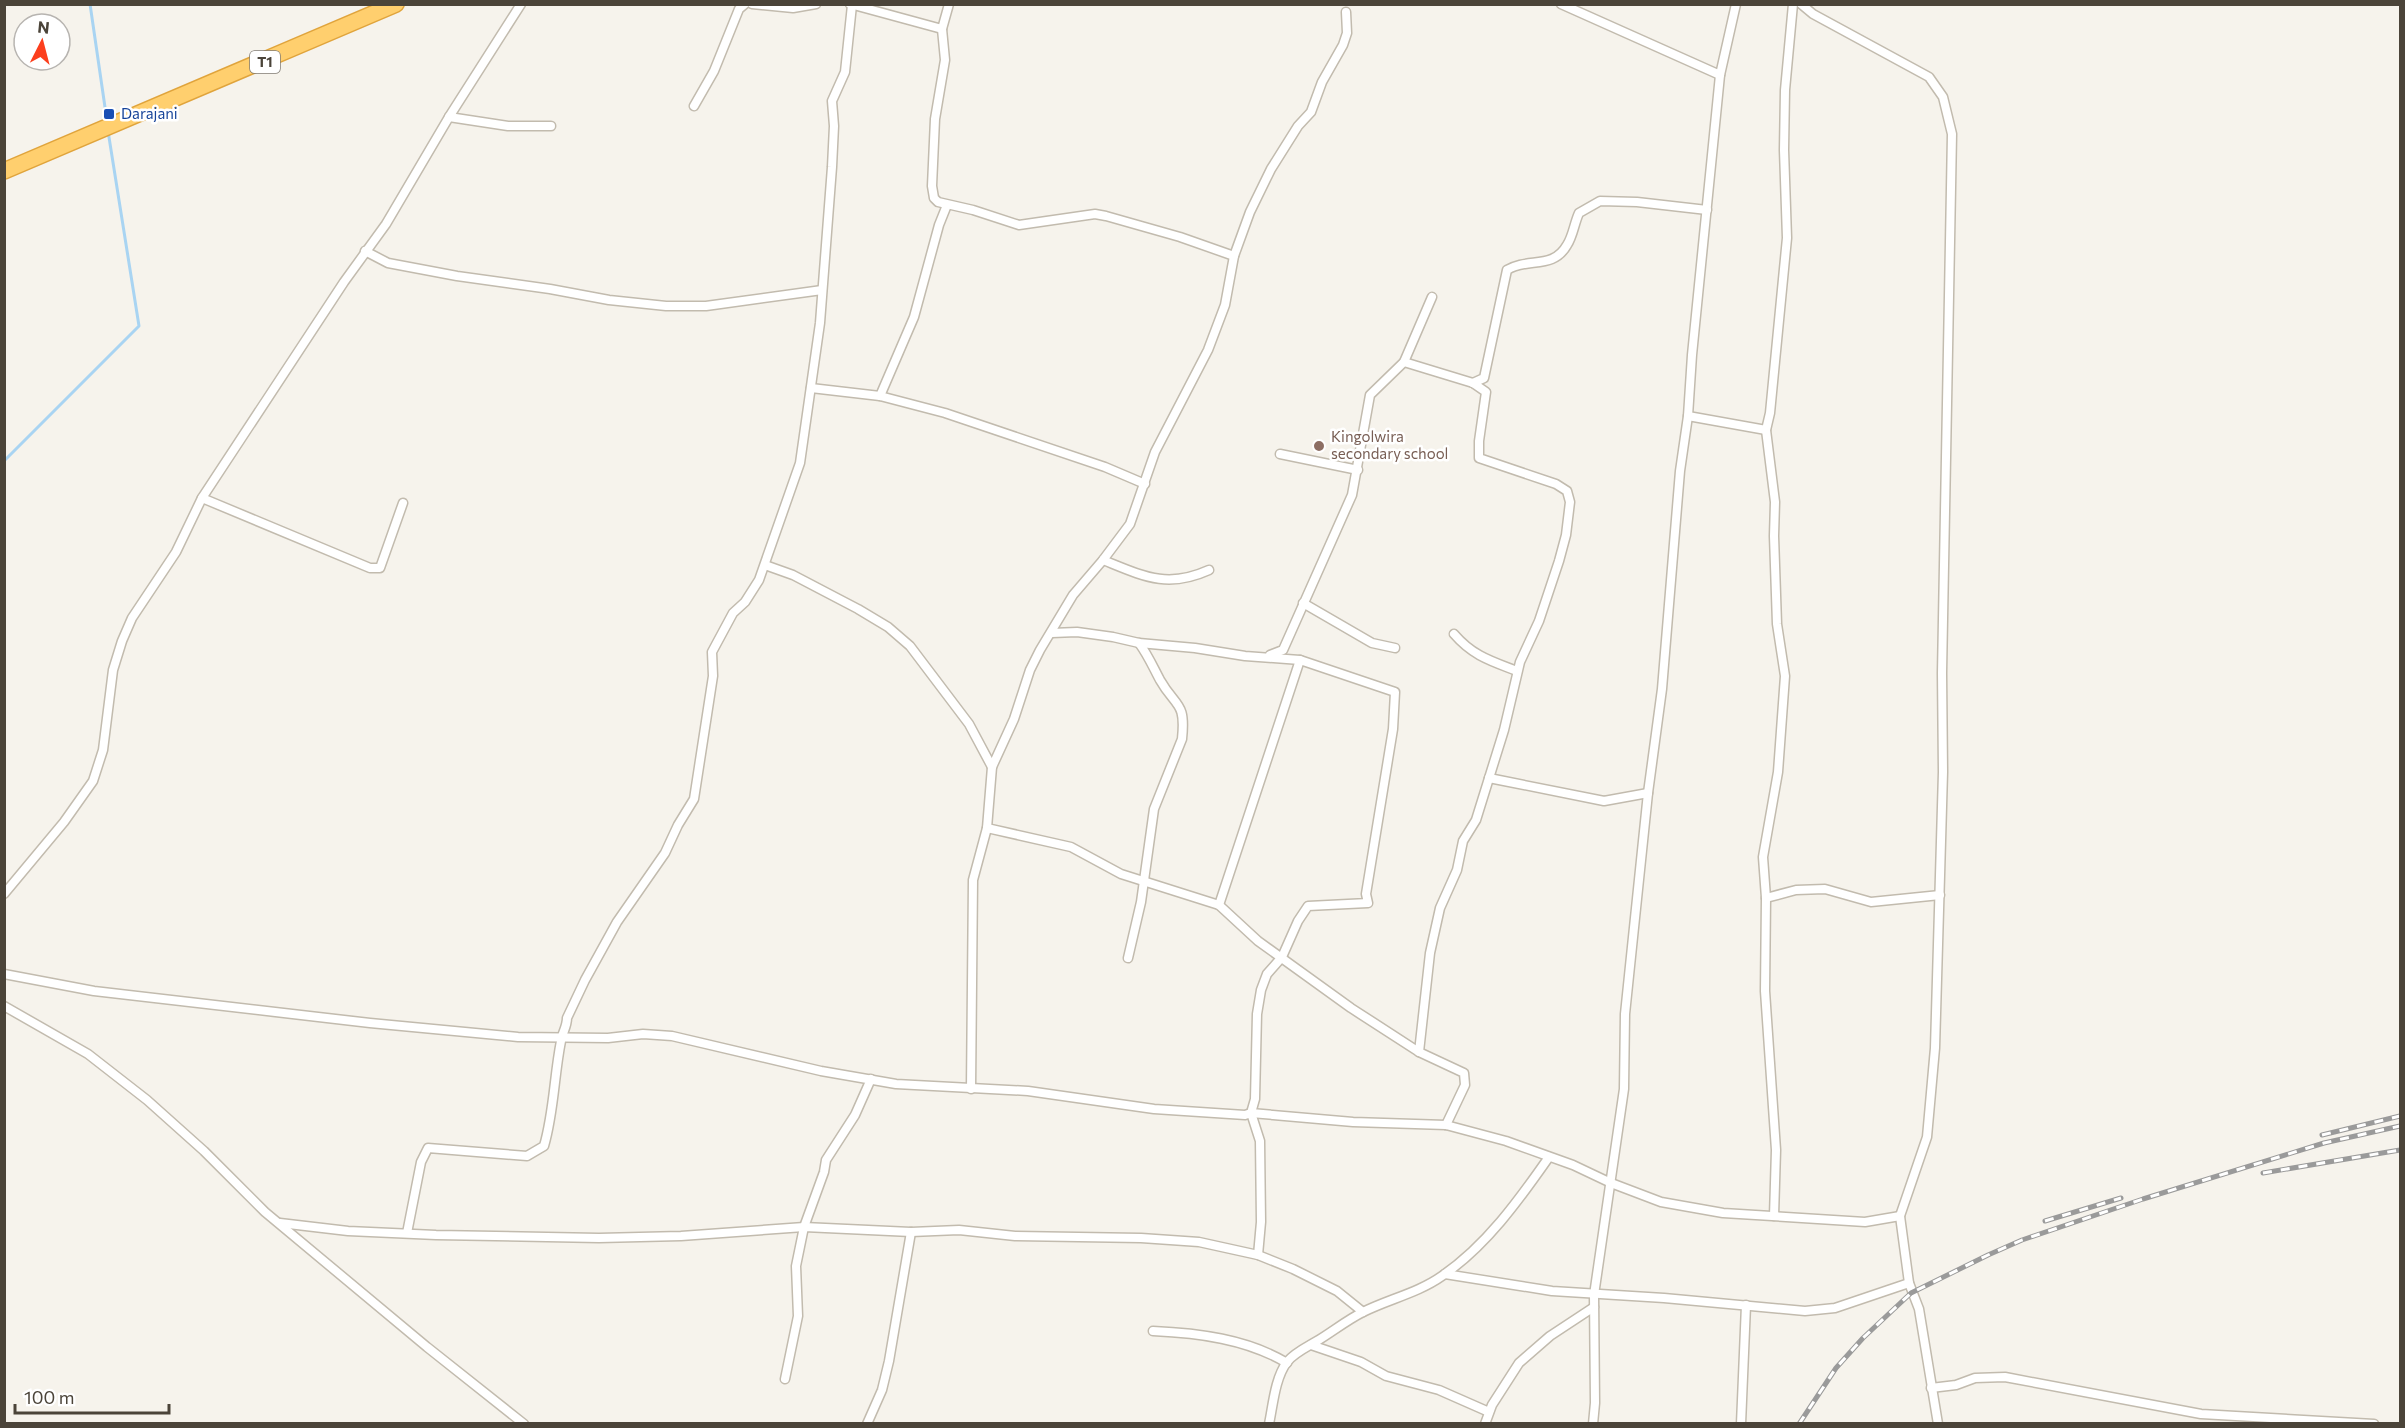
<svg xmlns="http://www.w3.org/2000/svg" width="2405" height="1428" viewBox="0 0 2405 1428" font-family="Commissioner,sans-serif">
<rect width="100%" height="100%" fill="#f6f3ec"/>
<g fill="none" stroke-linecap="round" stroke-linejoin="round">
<g stroke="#a9d4f2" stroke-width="3">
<polyline points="90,4 107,121"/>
<polyline points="4,461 139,326 108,131"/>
</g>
<g stroke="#c2bbae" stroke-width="11">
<g id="street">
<polyline points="752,4 793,8 816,4"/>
<polyline points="850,4 942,29"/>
<polyline points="949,4 942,29 945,60 935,119 932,186 934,198 938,202 973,210 1019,225 1095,214 1106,216 1180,237 1234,256"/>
<polyline points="1561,4 1720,75"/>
<polyline points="1801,4 1813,14 1929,77 1943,97 1952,134 1942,673 1943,772 1935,1048 1927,1137 1900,1216 1909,1283 1919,1309 1938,1424"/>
<polyline points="694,106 714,71 739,9 745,4"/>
<polyline points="449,117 508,126 551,126"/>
<polyline points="365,251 388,263 457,276 550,289 609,300 666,306 706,306 822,290"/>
<polyline points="1404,362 1473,383 1486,392 1479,441 1479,458 1556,484 1567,491 1570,502 1566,535 1559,561 1539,621 1520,662 1504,730 1476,820 1463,841 1457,870 1440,908 1430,953 1419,1052"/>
<path d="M1473,383L1484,378L1507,270C1528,257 1553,270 1567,245C1573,236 1574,224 1579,213L1600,201L1637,202L1707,210"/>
<polyline points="811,388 880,396 945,413 1105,467 1145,484"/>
<polyline points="880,396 914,317 939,225 947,205"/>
<polyline points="1688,416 1766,430"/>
<polyline points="1280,454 1358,470"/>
<polyline points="202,498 370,568 380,568 403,503"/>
<path d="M1103,560C1143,576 1167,589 1209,570"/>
<polyline points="765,565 793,575 858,609 888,627 910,646 969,724 992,767"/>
<polyline points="1303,603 1372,643 1395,648"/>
<polyline points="1052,633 1077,632 1113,637 1139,643 1195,648 1245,656 1300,660 1395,692 1393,729 1366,894 1368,903 1308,906 1298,921 1282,957 1267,974 1261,990 1257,1014 1255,1099 1251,1113 1260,1141 1261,1222 1258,1255"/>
<path d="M1454,634C1473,656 1491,661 1517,671"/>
<polyline points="1270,655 1283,650 1352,495 1370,395 1404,362 1432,297"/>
<polyline points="1489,778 1604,801 1648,793"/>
<polyline points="987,828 1071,847 1121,874 1219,905 1258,941 1351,1008 1419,1052 1464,1073 1465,1085 1446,1125"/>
<polyline points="4,894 64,822 93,781 103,750 113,670 122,641 132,618 176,552 202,498 344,282 386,224 449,117 521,4"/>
<polyline points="1766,898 1796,890 1825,889 1871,902 1940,895"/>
<polyline points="1219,905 1300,660"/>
<path d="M1128,958L1141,902L1154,809L1182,739C1186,701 1176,708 1160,680C1153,667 1148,655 1139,643"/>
<polyline points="4,974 94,991 370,1023 518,1037 608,1038 643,1034 672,1036 821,1071 896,1084 1028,1091 1154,1109 1245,1115 1251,1113 1353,1122 1446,1125 1506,1141 1573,1165 1611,1183 1661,1202 1723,1213 1865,1222 1900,1216"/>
<polyline points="4,1006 88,1054 147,1100 204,1151 265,1212 427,1347 524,1424"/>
<polyline points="971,1089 973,880 987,828 992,767 1014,719 1030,670 1040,650 1073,595 1103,560 1130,524 1155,452 1208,350 1225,305 1234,256 1250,212 1271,169 1298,126 1311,112 1322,82 1343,45 1347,33 1346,12"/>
<polyline points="1774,1216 1776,1150 1765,991 1766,898 1763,857 1778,772 1785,676 1777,624 1774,536 1775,502 1766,430 1770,413 1787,238 1784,150 1785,90 1793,4"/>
<polyline points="280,1223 348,1231 436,1235 599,1238 681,1236 804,1227 911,1232 959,1230 1015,1236 1141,1238 1199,1242 1258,1255 1293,1269 1337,1291 1363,1312"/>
<path d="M407,1233L421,1162L428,1148L527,1156L544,1146C554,1112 554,1076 561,1041C562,1033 567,1027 567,1018L585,980L617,922L665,853L678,825L694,799L713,676L712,652L733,613L745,602L759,580L800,463L820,323L832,167L834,126L832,101L845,72L852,5"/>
<polyline points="1445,1274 1552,1291 1664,1298 1805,1311 1835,1308 1909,1283"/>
<path d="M1153,1331C1198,1333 1247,1339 1287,1363"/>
<polyline points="1311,1345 1361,1362 1386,1376 1439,1390 1489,1412"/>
<polyline points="785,1379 798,1316 796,1266 804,1227 824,1172 826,1160 855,1115 871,1079"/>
<polyline points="1931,1388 1956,1385 1975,1378 2005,1377 2201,1414 2374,1424"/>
<polyline points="867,1424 882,1390 889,1361 911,1232"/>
<path d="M1269,1424C1273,1405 1275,1378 1287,1362C1294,1353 1307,1347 1317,1341C1332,1332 1347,1320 1363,1312C1389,1299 1418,1293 1442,1276C1486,1246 1519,1200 1549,1157"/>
<polyline points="1485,1424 1492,1405 1519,1363 1550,1336 1594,1307"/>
<polyline points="1593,1424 1595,1403 1594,1295 1624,1089 1625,1014 1648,793 1662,689 1680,471 1688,416 1692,355 1720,75 1736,4"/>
<polyline points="1741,1424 1746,1305"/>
</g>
</g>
<g stroke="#e0a43c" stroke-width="18">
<polyline id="highway" points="4,171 396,4"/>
</g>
<use href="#street" stroke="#fff" stroke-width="8"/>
<use href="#highway" stroke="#ffcf6e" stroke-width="15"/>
<g stroke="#9a9a9a" stroke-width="5">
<g id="rail">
<polyline points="2322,1135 2400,1116"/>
<polyline points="2263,1173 2400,1150"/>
<polyline points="2045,1221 2121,1198"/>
<polyline points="1799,1424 1836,1368 1863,1338 1911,1293 1988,1255 2022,1240 2143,1199 2324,1143 2400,1126"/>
</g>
</g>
<use href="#rail" stroke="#fff" stroke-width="3" stroke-dasharray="9" stroke-linecap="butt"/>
</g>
<rect fill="#1a4fb4" stroke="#fff" stroke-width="2" x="103" y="108" width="12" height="12" rx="3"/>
<circle fill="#8d6e63" stroke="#fff" stroke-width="2" cx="1319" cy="446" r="6"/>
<g text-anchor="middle" stroke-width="5" stroke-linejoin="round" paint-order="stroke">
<rect fill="#fff" stroke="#817c74" stroke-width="1.5" x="250" y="51" width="30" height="22" rx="4.5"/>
<g font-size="14" font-weight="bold" fill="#4b4439">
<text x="265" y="67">T1</text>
</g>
<g font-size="15" fill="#164399" stroke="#fff" text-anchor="start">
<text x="121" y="119">Darajani</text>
</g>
<g font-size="15" fill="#785e54" stroke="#fff" text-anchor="start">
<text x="1331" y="442">Kingolwira<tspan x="1331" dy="17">secondary school</tspan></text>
</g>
</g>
<rect width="2405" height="1428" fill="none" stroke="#4b4439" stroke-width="12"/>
<g transform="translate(42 42) rotate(6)"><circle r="28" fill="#ffffff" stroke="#b7b4b0" stroke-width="1.5"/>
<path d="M0-4.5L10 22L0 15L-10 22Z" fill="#fc3f1d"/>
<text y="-9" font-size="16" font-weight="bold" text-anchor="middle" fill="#4b4439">N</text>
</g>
<path d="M15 1404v9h154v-9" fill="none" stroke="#4b4439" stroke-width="3"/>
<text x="24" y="1404" font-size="18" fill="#4b4439" stroke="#ffffff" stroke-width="4.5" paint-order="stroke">100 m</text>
</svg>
